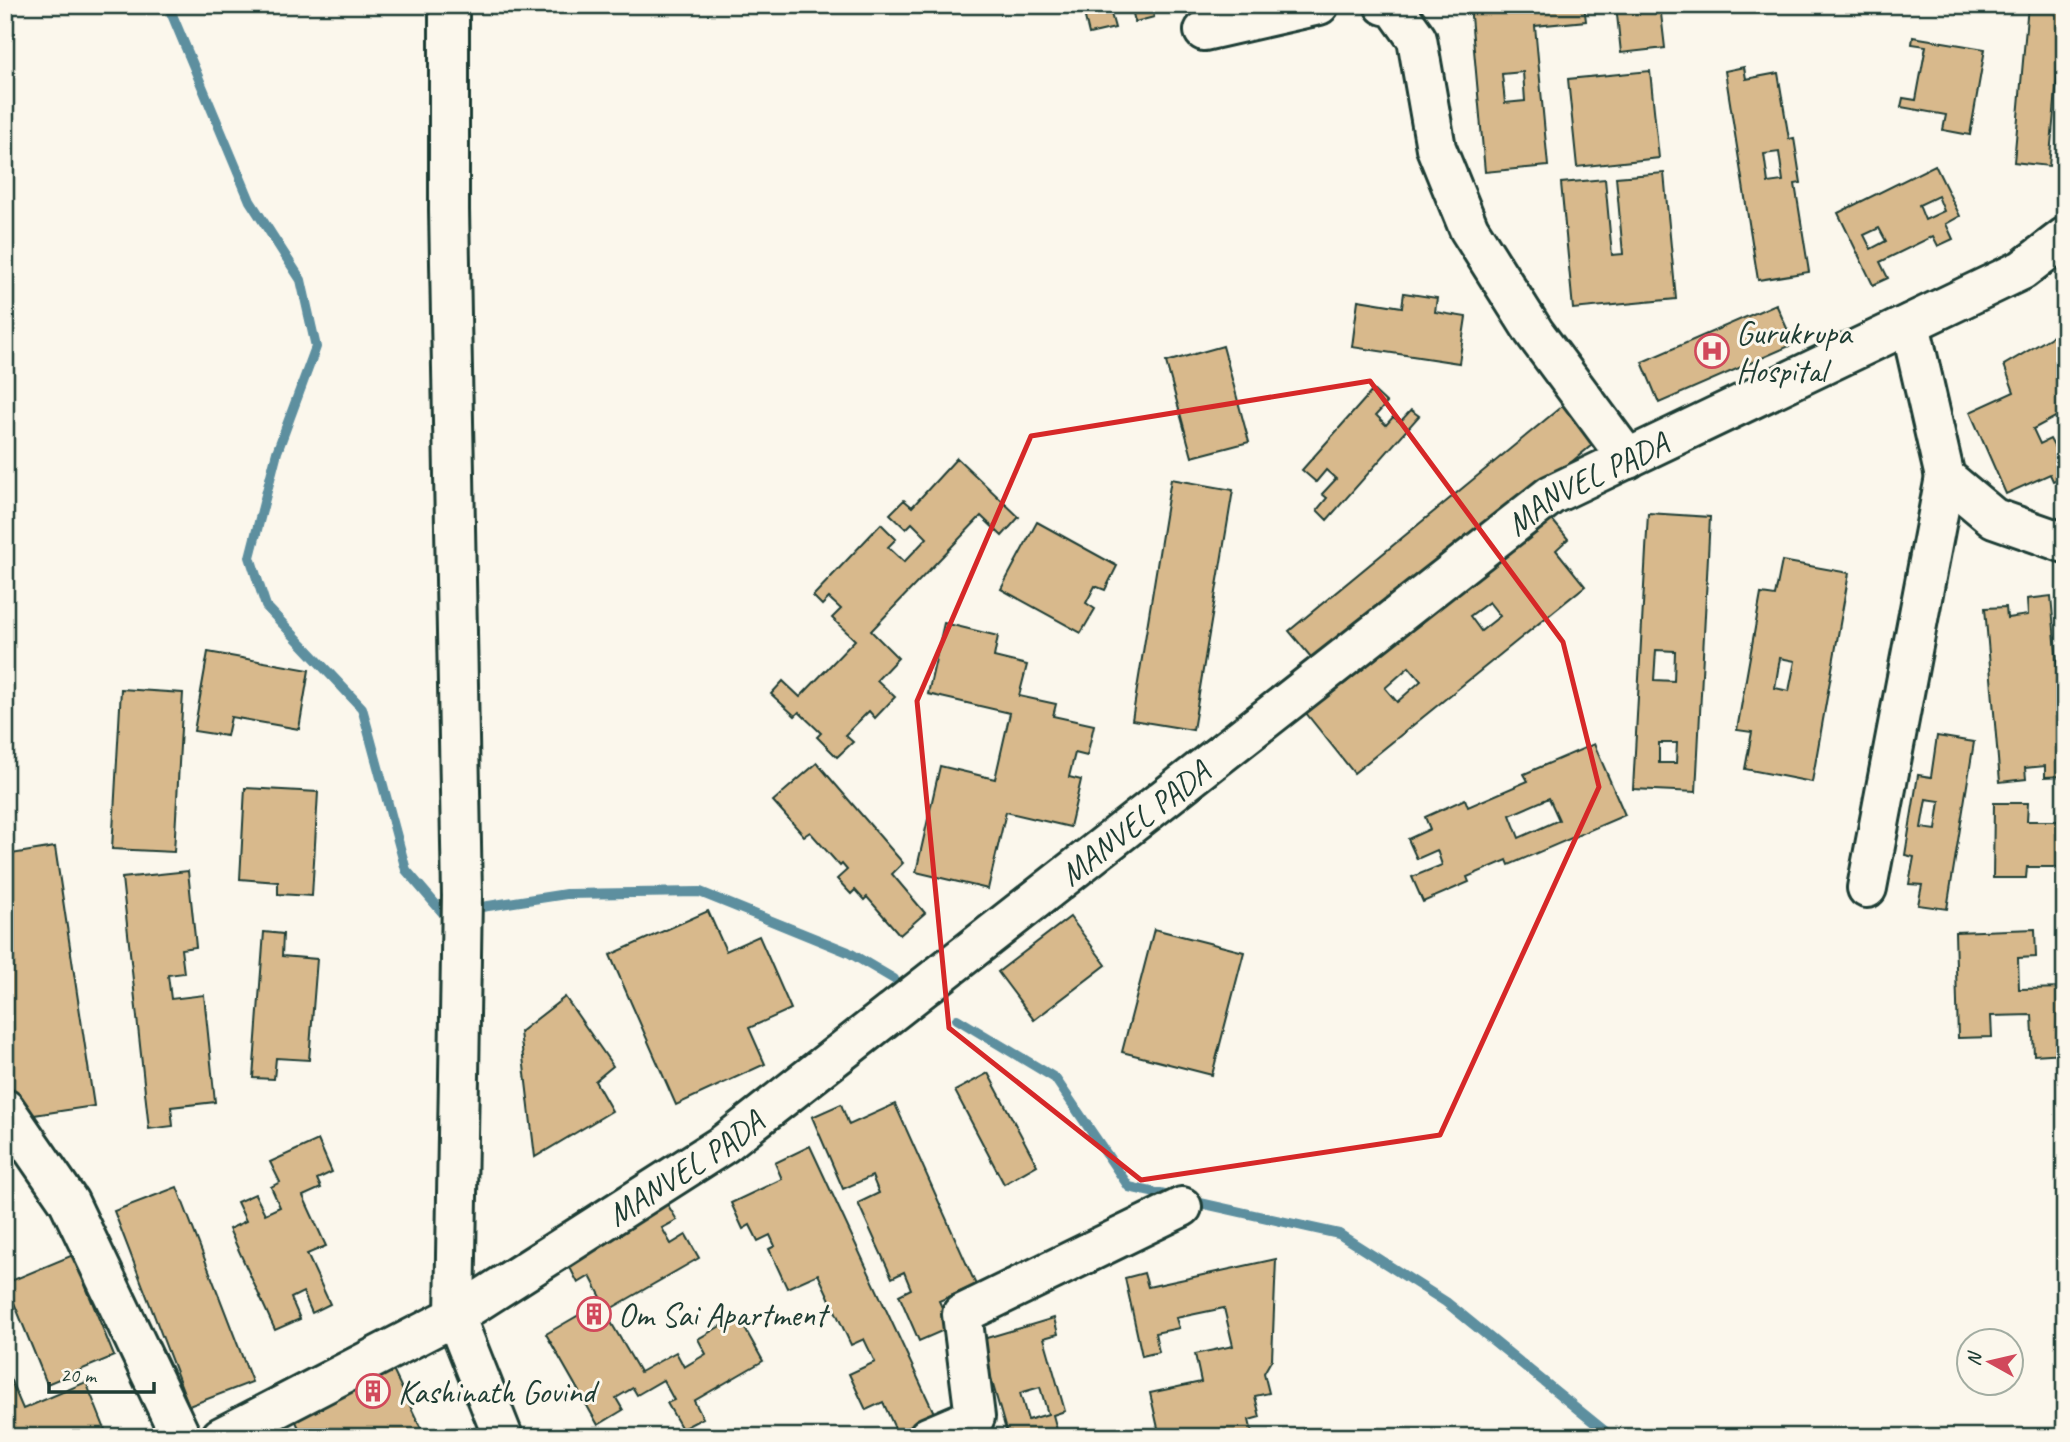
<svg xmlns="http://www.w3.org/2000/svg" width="2070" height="1442" viewBox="0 0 2070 1442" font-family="Caveat,sans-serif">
<rect width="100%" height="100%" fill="#fbf7ec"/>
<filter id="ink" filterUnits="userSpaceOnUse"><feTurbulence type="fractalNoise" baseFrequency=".0143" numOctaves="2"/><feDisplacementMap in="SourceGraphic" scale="14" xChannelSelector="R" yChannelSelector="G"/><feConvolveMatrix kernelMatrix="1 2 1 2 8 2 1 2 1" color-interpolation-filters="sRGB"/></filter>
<g filter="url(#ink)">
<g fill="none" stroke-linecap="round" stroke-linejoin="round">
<g stroke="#5d8f9f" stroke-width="10">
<polyline points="168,5 250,201 301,280 316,347 277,452 250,557 266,606 362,708 406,870 443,913 566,894 700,892 848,952 894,979"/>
<polyline points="957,1019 1055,1078 1129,1187 1339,1234 1446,1302 1612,1437"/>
</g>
</g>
<g fill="#d8b98c" stroke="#1f3d34" stroke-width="2" fill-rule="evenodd">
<polygon points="1082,5 1130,5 1110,10 1115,28 1089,34"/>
<polygon points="1131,5 1151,5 1154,17 1135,22"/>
<path d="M1470,5H1584L1586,21L1535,26L1548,166L1485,172ZM1523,72L1525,101L1505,103L1502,74Z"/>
<polygon points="1616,5 1660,5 1665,48 1621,53"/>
<polygon points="2028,5 2064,5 2049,166 2014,162"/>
<polygon points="1913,37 1985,49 1970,135 1943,130 1946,115 1901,107 1903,98 1916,100 1926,46 1912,44"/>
<path d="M1744,67L1746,79L1778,73L1789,139L1794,138L1801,183L1795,184L1809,272L1758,280L1725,71ZM1779,152L1783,181L1768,183L1764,154Z"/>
<polygon points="1650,71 1659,158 1577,167 1568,79"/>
<path d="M1935,165L1960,216L1946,224L1953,239L1938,246L1933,236L1880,262L1888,278L1873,285L1838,213ZM1938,196L1944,211L1925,220L1919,205ZM1879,228L1886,241L1871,249L1864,235Z"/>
<polygon points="1664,173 1676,299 1573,309 1561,183 1605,179 1612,255 1623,254 1616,177"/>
<polygon points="1404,293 1437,298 1435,312 1466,317 1459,363 1352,347 1358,300 1402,307"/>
<polygon points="1776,304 1794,344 1659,403 1642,362"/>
<polygon points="2065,329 2065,412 2033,429 2040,444 2050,439 2060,457 2065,454 2065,476 2053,481 2050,474 2006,494 1970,412 2014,392 2004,365"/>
<polygon points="1223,346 1249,442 1192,457 1166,362"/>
<polygon points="1373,390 1387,403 1376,415 1386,425 1393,417 1400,422 1411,410 1419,416 1327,520 1317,510 1327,498 1322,494 1336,479 1326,470 1316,482 1302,470"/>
<polygon points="1567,402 1598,440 1321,669 1289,631"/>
<polygon points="957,458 1019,517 1002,536 981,516 871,631 898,658 877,680 895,697 875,718 869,711 845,735 853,742 837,757 817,737 821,733 799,712 795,716 771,694 783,681 800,697 855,640 832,618 841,609 829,598 822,605 813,596 881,524 896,539 888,547 904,562 927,538 912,523 906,529 890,514 904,500 912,507"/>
<polygon points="1171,479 1233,490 1193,730 1132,720"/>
<path d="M1648,513L1710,517L1696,792L1633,789ZM1656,650L1675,651L1674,681L1654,680ZM1659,743H1677L1676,763H1659Z"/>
<path d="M1549,516L1568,539L1556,550L1585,586L1354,773L1306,713L1330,694L1325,688L1338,677L1344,684L1411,630L1405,622ZM1489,602L1500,616L1481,631L1470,616ZM1409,667L1421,681L1397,702L1385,688Z"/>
<polygon points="1037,522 1117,566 1105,590 1095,586 1086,603 1095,609 1081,633 1001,589"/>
<path d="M1782,561L1849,573L1812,782L1745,769L1752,732L1737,730L1761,594L1775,596ZM1780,658L1795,661L1789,691L1775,688Z"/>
<polygon points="2051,596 2065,752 2065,776 2045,777 2045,766 2025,768 2026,779 2000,782 1985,608 2006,607 2007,618 2028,615 2027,599"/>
<polygon points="944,623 998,636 994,657 1027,665 1019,696 1056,704 1053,716 1094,725 1087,756 1075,753 1069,777 1081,780 1070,827 1006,812 988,889 916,872 940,766 995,779 1010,713 928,694"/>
<polygon points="208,652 309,670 299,729 231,717 227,736 194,731"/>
<polygon points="121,689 183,693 174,852 112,849"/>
<path d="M1937,736L1974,742L1947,909L1918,905L1922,885L1909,884L1914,857L1905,855L1918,775L1931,777ZM1926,799L1940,801L1936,830L1921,828Z"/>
<path d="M1594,744L1625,815L1509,865L1507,860L1467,877L1469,882L1423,902L1412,877L1442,865L1437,850L1417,859L1408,839L1430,829L1425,817L1465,799L1468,807L1528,781L1524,774ZM1549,798L1559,820L1519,838L1510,815Z"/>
<polygon points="817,763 903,863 892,874 925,913 900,935 867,897 864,900 855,890 851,894 837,879 847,870 842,864 840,866 810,832 804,836 773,801"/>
<polygon points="245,788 318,792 312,896 278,894 278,882 240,879"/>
<polygon points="1994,803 2028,803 2027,821 2062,821 2062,867 2027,867 2026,878 1993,878"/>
<polygon points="55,847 94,1106 14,1118 5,1061 5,855"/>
<polygon points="188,871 196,947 181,949 184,973 168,975 171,999 204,995 215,1102 171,1107 173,1126 149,1129 122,878"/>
<polygon points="708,911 726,951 759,936 791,1009 749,1028 765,1064 676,1105 610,955"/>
<polygon points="1070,917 1106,965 1034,1020 998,972"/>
<polygon points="1154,929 1244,952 1212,1075 1122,1052"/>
<polygon points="2035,929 2036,957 2018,958 2019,989 2065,988 2065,1053 2034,1055 2032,1015 1991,1016 1992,1037 1958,1038 1955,932"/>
<polygon points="264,932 283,934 282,956 317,959 309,1060 276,1058 274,1079 253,1078"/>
<polygon points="565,997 613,1066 595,1081 612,1111 535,1157 520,1032"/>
<polygon points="988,1073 1037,1165 1004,1184 955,1091"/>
<polygon points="841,1104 849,1125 895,1104 976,1285 939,1301 951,1327 919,1341 899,1295 911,1289 904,1272 892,1278 858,1203 879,1193 872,1176 843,1189 812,1117"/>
<polygon points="318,1140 332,1172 317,1179 321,1188 303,1196 326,1246 307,1254 330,1304 312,1313 303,1292 291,1298 300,1319 275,1330 229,1229 246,1221 237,1202 255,1194 265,1214 280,1207 271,1187 280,1182 270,1162"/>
<polygon points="810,1146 935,1415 897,1433 883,1402 866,1410 849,1374 875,1362 864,1339 851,1345 818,1274 787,1288 769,1249 775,1246 770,1235 758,1241 750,1225 743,1229 731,1203 782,1179 775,1163"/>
<polygon points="177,1187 252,1382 189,1406 114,1211"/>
<polygon points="666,1202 677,1220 662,1228 671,1244 686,1235 699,1258 605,1312 640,1372 676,1352 684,1367 706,1354 698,1339 738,1316 763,1361 694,1401 703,1418 682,1429 667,1403 674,1400 663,1380 637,1395 633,1388 616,1398 623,1410 598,1425 546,1334 603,1301 590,1276 578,1283 566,1260"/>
<polygon points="73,1255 114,1356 47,1384 6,1283"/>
<polygon points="1276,1259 1272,1359 1264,1373 1269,1393 1255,1396 1260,1417 1249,1420 1253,1437 1160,1437 1150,1393 1201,1382 1195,1354 1233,1346 1224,1308 1176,1318 1179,1328 1155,1333 1159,1352 1142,1356 1125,1278 1144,1273 1148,1287"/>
<path d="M1054,1318L1058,1334L1044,1338L1065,1411L1053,1415L1059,1437H1008L980,1340ZM1040,1387L1048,1414L1028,1420L1020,1393Z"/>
<polygon points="5,1367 23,1409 86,1382 108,1437 5,1437"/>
<polygon points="392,1368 425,1437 303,1437 293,1415"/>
</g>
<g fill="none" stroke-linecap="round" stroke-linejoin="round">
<g stroke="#1f3d34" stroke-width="44">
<g id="minor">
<polyline points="449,5 449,210 462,896 455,1316 503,1437"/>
<polyline points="1384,5 1394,7 1417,39 1436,148 1469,229 1534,332 1628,459"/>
<polyline points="1204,31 1319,5"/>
<polyline points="1910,324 1945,477 1994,518 2065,543"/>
<polyline points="1867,888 1945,477"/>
<polyline points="5,1109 69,1202 181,1437"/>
<polyline points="928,1437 975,1417 962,1314 1182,1207"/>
</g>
</g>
<g stroke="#1f3d34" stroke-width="44">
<g id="major">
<path id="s1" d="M221,1437L455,1316L724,1144L1551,495L2022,270L2065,237"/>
</g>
</g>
<use href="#minor" stroke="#fbf7ec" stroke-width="38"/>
<use href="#major" stroke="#fbf7ec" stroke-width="38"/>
</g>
</g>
<path fill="none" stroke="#d62828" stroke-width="5" stroke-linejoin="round" d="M1370,381L1563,642L1599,787L1440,1135L1141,1180L949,1028L917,701L1031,436Z"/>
<defs>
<g id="hospital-ring" transform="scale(1.75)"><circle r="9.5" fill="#fbf7ec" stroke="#d1495b" stroke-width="1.5"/><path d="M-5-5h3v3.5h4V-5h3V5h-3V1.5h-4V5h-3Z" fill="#d1495b"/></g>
<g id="building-ring" transform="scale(1.75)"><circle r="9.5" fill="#fbf7ec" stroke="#d1495b" stroke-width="1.5"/><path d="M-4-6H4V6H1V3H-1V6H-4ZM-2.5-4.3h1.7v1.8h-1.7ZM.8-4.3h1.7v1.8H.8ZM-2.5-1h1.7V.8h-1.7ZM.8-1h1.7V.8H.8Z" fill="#d1495b"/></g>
</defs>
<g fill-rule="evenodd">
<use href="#hospital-ring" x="1712" y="351"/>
<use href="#building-ring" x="594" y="1314"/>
<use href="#building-ring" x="373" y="1391"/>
</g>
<g text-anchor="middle" stroke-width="6" stroke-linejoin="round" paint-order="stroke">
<g font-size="33" fill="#1f3d34" stroke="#fbf7ec" text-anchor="start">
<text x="1736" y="344">Gurukrupa<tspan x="1736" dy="38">Hospital</tspan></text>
<text x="618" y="1326">Om Sai Apartment</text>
<text x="398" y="1403">Kashinath Govind</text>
</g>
<g font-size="33" fill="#1f3d34" stroke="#fbf7ec">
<text dy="12" stroke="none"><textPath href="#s1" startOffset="1671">MANVEL PADA</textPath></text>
<text dy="12" stroke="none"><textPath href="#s1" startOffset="1104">MANVEL PADA</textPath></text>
<text dy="12" stroke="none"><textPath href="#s1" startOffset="537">MANVEL PADA</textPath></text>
</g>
</g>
<rect width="2070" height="1442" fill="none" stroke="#fbf7ec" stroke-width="28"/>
<rect x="14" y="14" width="2042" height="1414" fill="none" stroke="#1f3d34" stroke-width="2.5" filter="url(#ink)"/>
<g transform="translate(1990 1362) rotate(278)"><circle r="33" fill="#fbf7ec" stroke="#a3ada2" stroke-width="2"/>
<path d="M0-5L12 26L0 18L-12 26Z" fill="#d1495b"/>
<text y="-10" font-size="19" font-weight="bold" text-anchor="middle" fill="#1f3d34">N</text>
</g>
<path d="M49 1382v10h105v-10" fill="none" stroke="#1f3d34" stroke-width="3.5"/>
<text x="60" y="1382" font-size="21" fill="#1f3d34" stroke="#fbf7ec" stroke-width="5" paint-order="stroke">20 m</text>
</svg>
